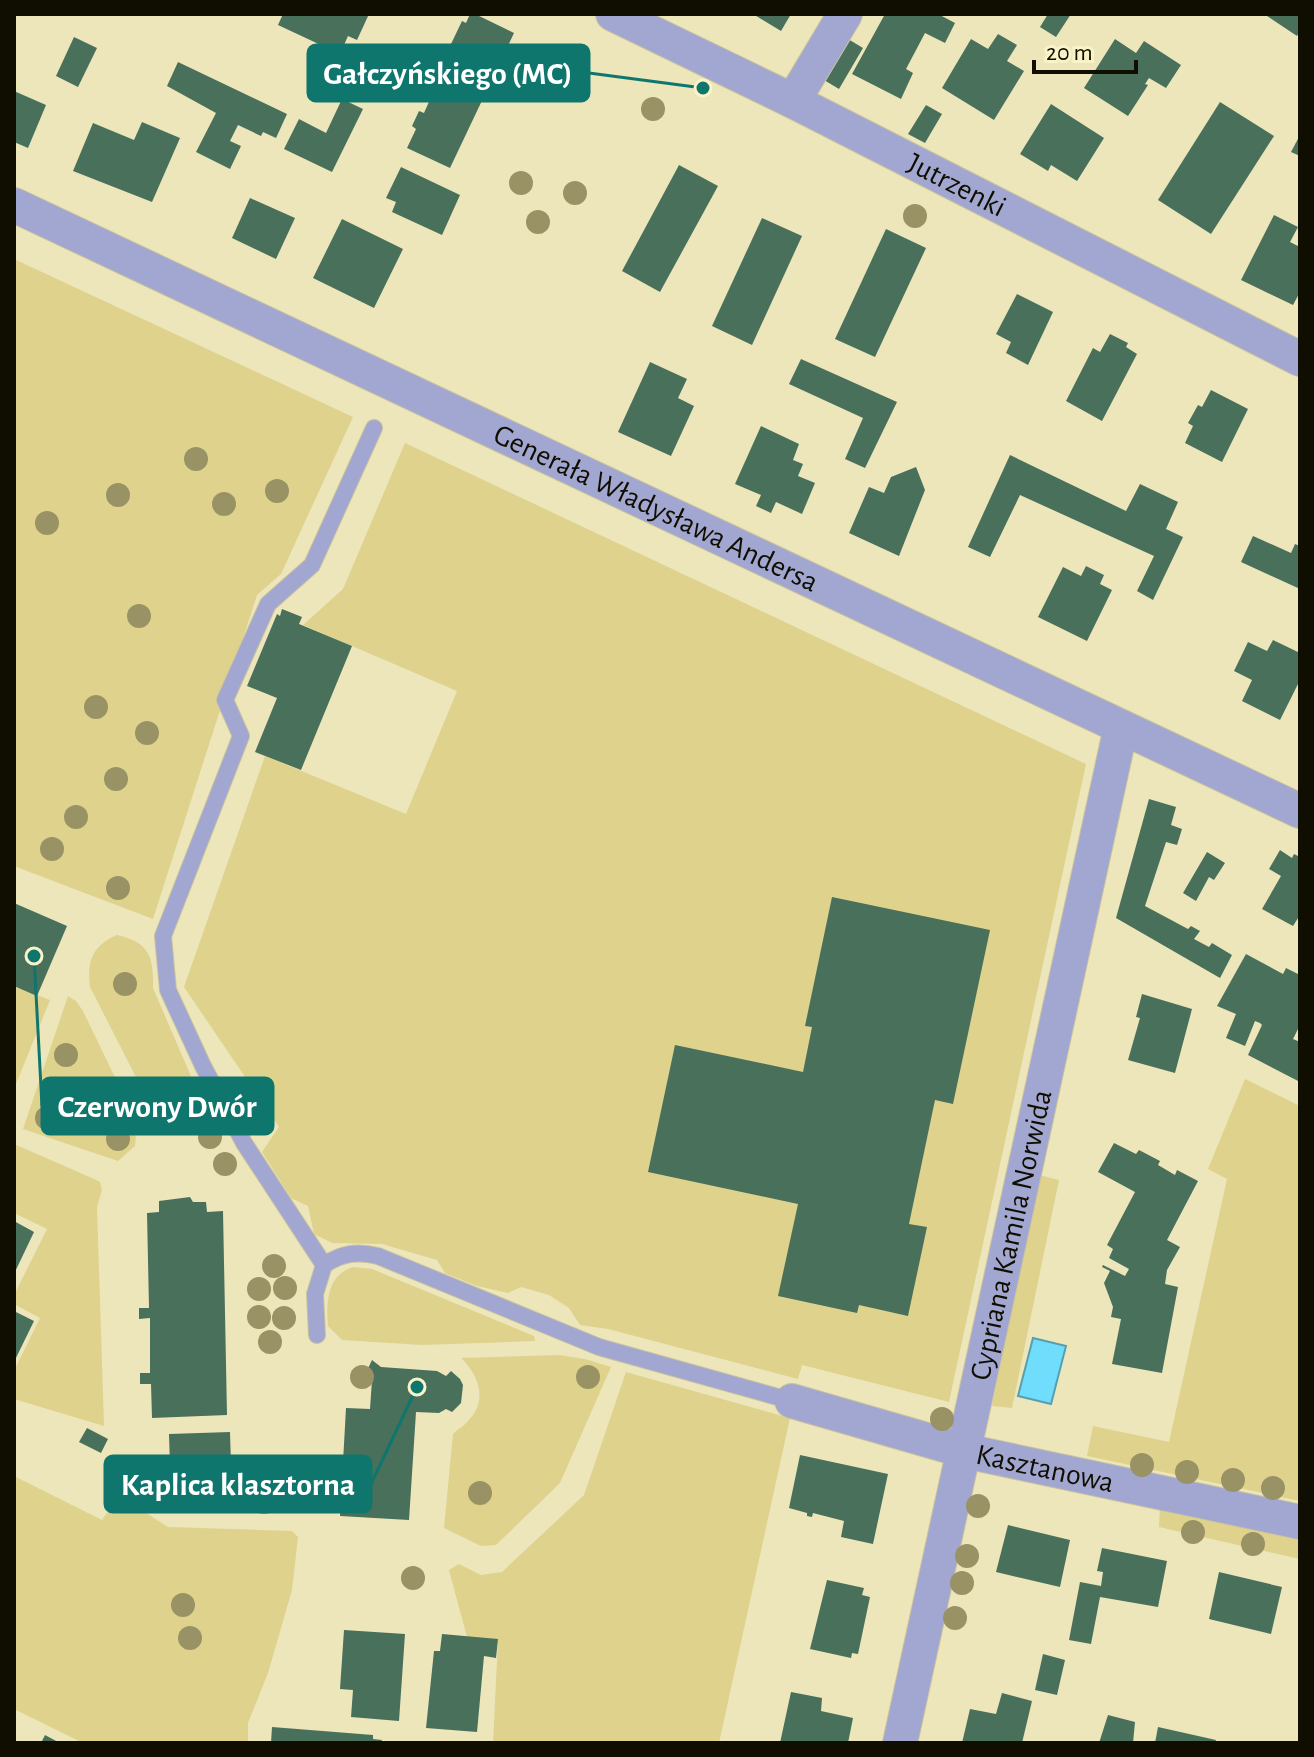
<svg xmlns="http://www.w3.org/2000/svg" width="1314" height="1757" viewBox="0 0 1314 1757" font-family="'Alegreya Sans',sans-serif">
<rect width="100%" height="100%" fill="#ede6bb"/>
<g fill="#ded28d">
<polygon points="14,259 353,417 281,574 257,595 153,919 14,866"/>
<polygon points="405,443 1086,764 949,1402 802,1365 798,1379 608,1329 580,1325 569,1308 549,1295 521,1287 508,1293 477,1286 445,1273 437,1260 382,1244 332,1243 314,1234 308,1206 291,1198 262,1152 279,1127 184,987 265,756 406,814 457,691 303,625 343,589"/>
<path d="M117,935C149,942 154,957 153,988L214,1130L165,1134L90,987C87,961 92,946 117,935Z"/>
<polygon points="14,986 50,1000 14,1089"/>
<polygon points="68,996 76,1001 83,1011 137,1123 135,1146 118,1161 23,1129"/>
<polygon points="1245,1079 1300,1106 1300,1501 1087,1456 1093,1426 1169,1442 1227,1179 1208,1169"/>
<polygon points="14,1144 92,1178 100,1182 102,1190 97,1207 104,1426 14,1399 14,1371 40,1318 14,1304 14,1295 47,1229 14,1213"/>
<polygon points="1039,1175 1059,1180 1012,1408 992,1406"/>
<path d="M353,1267L372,1269L534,1336L535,1341L422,1345L342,1340L328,1326C326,1302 327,1275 353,1267Z"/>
<path d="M559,1355L585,1359L611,1367L560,1483L496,1545L481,1546L444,1528L453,1434C458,1429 464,1426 468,1421C489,1400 478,1374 461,1358Z"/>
<polygon points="626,1372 790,1418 719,1743 493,1743 498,1640 467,1637 449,1570 459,1564 481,1575 502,1572 584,1495"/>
<polygon points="14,1476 102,1520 122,1491 137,1507 168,1527 292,1531 298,1537 292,1590 268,1673 248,1723 248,1743 83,1743 14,1709"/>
<polygon points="1160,1505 1300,1535 1300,1559 1159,1527"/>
</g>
<polygon fill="#71ddfc" stroke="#549fb1" stroke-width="2" points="1033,1338 1066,1346 1051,1404 1018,1396"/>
<g fill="#49705b">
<polygon points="283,14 369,14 357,40 348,36 340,54 278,25"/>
<polygon points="470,14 475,14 514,33 450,168 407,148 416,129 412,126 419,111 424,113 432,95 428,93 435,78 440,80 448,62 444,59 451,44 462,21 466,23"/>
<polygon points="753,14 791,14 781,31"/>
<polygon points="885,14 938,14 955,23 945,43 925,33 906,69 913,73 901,99 852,74"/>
<polygon points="1048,14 1071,14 1056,37 1040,27"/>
<polygon points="1264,14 1300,14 1300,31 1297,36"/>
<polygon points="998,34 1017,45 1007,61 1024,71 994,120 942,88 971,39 988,49"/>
<polygon points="74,37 97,48 78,87 56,76"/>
<polygon points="848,39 863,48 839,89 824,80"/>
<polygon points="1115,39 1136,53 1144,41 1181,65 1166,88 1149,78 1145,84 1148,85 1128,116 1084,88"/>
<polygon points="178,62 287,114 276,138 263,132 261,136 238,125 230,141 241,146 230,169 196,152 216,113 167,86"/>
<polygon points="14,91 46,105 28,148 14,142"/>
<polygon points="342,99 363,109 332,172 284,149 299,119 326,133"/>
<polygon points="1220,102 1274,136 1211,234 1158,200"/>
<polygon points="1051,104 1104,138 1077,181 1051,165 1048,171 1020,154"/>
<polygon points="926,105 942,114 925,143 908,134"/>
<polygon points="142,122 180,138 152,202 73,171 93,123 134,140"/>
<polygon points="1300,135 1300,156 1291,152"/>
<polygon points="679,165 718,186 660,292 622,271"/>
<polygon points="401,167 460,195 442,235 392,212 396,202 386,198"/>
<polygon points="250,198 295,218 276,259 232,238"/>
<polygon points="1274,215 1298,227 1290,242 1300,247 1300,292 1293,305 1241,280"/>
<polygon points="762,218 802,236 752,345 712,326"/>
<polygon points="342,219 403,249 374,308 313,278"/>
<polygon points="886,229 926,248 875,357 835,339"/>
<polygon points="1017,294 1053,312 1028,365 1006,353 1011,342 996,334"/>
<polygon points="1110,334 1128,343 1126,347 1137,354 1102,421 1066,401 1093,348 1100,352"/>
<polygon points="801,359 897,402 865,468 845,459 863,418 789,384"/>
<polygon points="650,362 687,379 678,398 694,406 671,456 618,432"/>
<polygon points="1211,390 1248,409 1222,462 1185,443 1193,426 1188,423 1198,405 1202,407"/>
<polygon points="761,426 799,444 793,460 803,464 798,476 815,483 802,514 776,502 771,513 756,506 761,495 735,484"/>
<polygon points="1010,455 1126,511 1140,484 1178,502 1166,529 1183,537 1153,600 1137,591 1154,556 1020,495 990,557 968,547"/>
<polygon points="916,467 925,490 899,556 849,533 869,487 884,493 891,477"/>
<polygon points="1253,536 1291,553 1295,544 1300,546 1300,589 1241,562"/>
<polygon points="1086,566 1104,575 1100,584 1112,590 1087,641 1038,617 1063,567 1081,576"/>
<polygon points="282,609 302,617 299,624 352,646 301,770 255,752 277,698 247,686 277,614 280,616"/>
<polygon points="1273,640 1300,653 1300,680 1280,720 1242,701 1252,680 1234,671 1248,642 1267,651"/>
<polygon points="1149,799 1176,807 1171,825 1182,829 1177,845 1166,842 1145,906 1188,929 1191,926 1200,931 1194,939 1209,947 1212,943 1232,955 1220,978 1116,918"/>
<polygon points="1280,850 1292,858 1294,854 1300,857 1300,915 1293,926 1262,909 1281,876 1269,869"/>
<polygon points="1207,852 1225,863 1214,880 1209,877 1196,901 1183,893"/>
<polygon points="832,897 990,930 953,1104 935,1100 909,1224 927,1227 908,1316 859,1305 857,1313 778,1296 798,1204 648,1172 675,1045 803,1072 812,1027 805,1026"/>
<polygon points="14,903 67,926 37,996 14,986"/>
<polygon points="1246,954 1283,974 1286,968 1300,975 1300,1025 1293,1039 1300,1042 1300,1082 1248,1055 1262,1025 1260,1023 1255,1021 1245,1046 1226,1038 1236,1014 1217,1006"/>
<polygon points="1142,994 1192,1009 1175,1073 1128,1060 1140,1018 1136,1017"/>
<polygon points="1114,1143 1136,1154 1139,1150 1160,1161 1158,1165 1175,1175 1177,1170 1198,1181 1167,1240 1180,1247 1167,1270 1165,1284 1178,1287 1162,1373 1112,1364 1121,1319 1111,1317 1113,1307 1104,1283 1110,1271 1102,1267 1103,1265 1125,1276 1129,1269 1109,1258 1113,1249 1107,1245 1135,1192 1098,1172"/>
<polygon points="190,1197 193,1202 206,1202 207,1212 223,1211 227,1415 152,1418 151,1384 140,1384 140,1373 150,1373 150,1318 139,1319 139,1308 149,1308 147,1213 159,1212 159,1201"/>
<polygon points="14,1221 34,1232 14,1274"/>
<polygon points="14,1311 34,1321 14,1362"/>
<polygon points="372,1360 381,1367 437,1371 446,1376 451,1371 460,1379 463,1385 461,1403 452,1412 446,1409 439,1413 416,1412 409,1520 340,1516 346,1408 370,1409 372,1380 364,1377"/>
<polygon points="87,1428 108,1439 101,1453 79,1442"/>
<polygon points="230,1432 232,1498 171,1499 169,1434"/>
<polygon points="800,1455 888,1474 873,1544 841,1537 844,1521 813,1513 812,1517 807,1516 807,1513 789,1508"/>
<polygon points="1008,1525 1070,1540 1060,1587 996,1572"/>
<polygon points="1102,1548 1167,1561 1158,1607 1100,1597 1091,1644 1069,1640 1080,1582 1101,1586 1103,1572 1097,1571"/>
<polygon points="1219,1572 1282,1587 1271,1634 1209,1619"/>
<polygon points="827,1580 864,1588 862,1595 870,1597 858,1654 852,1653 851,1658 810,1649"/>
<polygon points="344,1630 405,1634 399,1721 351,1717 353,1690 340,1689"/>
<polygon points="442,1634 498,1639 496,1658 484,1656 477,1732 426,1728 434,1651 440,1651"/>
<polygon points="1043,1654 1065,1660 1057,1695 1035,1690"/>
<polygon points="791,1692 822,1698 821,1711 853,1718 848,1743 780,1743"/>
<polygon points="1002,1693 1032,1701 1022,1743 962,1743 970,1709 996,1714"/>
<polygon points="1108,1715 1135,1722 1133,1743 1099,1743"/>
<polygon points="272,1727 373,1735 373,1739 382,1740 381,1743 271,1743"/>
<polygon points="1158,1727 1216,1740 1215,1743 1155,1743"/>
<polygon points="45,1735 60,1743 41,1743"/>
</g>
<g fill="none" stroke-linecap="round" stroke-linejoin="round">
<g stroke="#cac39d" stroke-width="18">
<g id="service">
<polyline points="324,1265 244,1143 203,1066 168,990 163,936 241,736 225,700 268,604 312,565 374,428"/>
<path d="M317,1335L315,1294L324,1265C342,1253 357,1251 378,1256L599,1347L792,1401"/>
</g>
</g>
<g stroke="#cac39d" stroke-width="36">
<g id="minor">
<path id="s1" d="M613,14L793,101L1300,359"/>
<polyline points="793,101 845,14"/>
<path id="s2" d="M14,205L1300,811"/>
<path id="s3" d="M792,1401L965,1451L1300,1522"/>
<path id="s4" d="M900,1743L1121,727"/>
</g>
</g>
<use href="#service" stroke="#a2a7d1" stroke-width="16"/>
<use href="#minor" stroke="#a2a7d1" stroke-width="34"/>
</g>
<g fill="#999265">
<circle cx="653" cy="109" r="12"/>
<circle cx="521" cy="183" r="12"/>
<circle cx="575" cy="193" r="12"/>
<circle cx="915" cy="216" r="12"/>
<circle cx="538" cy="222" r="12"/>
<circle cx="196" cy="459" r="12"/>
<circle cx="277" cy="491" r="12"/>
<circle cx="118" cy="495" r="12"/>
<circle cx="224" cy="504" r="12"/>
<circle cx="47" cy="523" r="12"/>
<circle cx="139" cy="616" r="12"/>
<circle cx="96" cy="707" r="12"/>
<circle cx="147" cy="733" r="12"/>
<circle cx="116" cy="779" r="12"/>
<circle cx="76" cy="817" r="12"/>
<circle cx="52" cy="849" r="12"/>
<circle cx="118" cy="888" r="12"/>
<circle cx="125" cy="984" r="12"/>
<circle cx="66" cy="1055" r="12"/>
<circle cx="47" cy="1118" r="12"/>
<circle cx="210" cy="1137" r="12"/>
<circle cx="118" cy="1139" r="12"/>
<circle cx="225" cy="1164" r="12"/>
<circle cx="274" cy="1266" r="12"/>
<circle cx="285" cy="1288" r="12"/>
<circle cx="259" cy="1289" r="12"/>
<circle cx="259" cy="1317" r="12"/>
<circle cx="284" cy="1318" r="12"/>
<circle cx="270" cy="1342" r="12"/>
<circle cx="362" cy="1377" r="12"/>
<circle cx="588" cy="1377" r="12"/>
<circle cx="942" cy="1419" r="12"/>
<circle cx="1142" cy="1465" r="12"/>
<circle cx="1187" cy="1472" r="12"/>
<circle cx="1233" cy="1480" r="12"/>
<circle cx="1273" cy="1488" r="12"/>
<circle cx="480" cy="1493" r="12"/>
<circle cx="264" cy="1502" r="12"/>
<circle cx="978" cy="1506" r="12"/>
<circle cx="1193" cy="1532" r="12"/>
<circle cx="1253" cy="1544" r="12"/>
<circle cx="967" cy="1556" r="12"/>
<circle cx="413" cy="1578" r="12"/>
<circle cx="962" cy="1583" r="12"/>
<circle cx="183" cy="1605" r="12"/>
<circle cx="955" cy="1618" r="12"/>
<circle cx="190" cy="1638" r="12"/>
</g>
<g text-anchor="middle" stroke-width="6" stroke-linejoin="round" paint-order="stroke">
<g font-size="30" fill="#100d01" stroke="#fbf3c8">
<text dy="10" stroke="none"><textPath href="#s1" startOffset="384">Jutrzenki</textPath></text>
<text dy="10" stroke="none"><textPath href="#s2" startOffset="710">Generała Władysława Andersa</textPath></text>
<text dy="10" stroke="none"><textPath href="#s4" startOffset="520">Cypriana Kamila Norwida</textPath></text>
<text dy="10" stroke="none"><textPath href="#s3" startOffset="262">Kasztanowa</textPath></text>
</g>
</g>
<path fill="none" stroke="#0f766e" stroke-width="3" d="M703 88L589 73M34 956L42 1106M417 1387L371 1484"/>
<g fill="#0f766e" stroke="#fbf3c8" stroke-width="3">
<circle cx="703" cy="88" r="8"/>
<circle cx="34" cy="956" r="8"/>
<circle cx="417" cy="1387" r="8"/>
</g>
<g fill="#0f766e" stroke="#0f766e" stroke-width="3">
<rect x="308" y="45" width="281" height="56" rx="8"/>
<rect x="42" y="1078" width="231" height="56" rx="8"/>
<rect x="105" y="1456" width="266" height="56" rx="8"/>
</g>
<g font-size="32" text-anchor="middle" font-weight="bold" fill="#fff">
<text x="448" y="84">Gałczyńskiego (MC)</text>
<text x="157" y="1117">Czerwony Dwór</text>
<text x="238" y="1495">Kaplica klasztorna</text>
</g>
<rect width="1314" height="1757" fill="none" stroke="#100d01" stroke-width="32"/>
<path d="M1034 60v12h102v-12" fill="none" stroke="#100d01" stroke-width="4"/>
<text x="1046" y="60" font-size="24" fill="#100d01" stroke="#fbf3c8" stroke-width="6" paint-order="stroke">20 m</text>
</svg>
